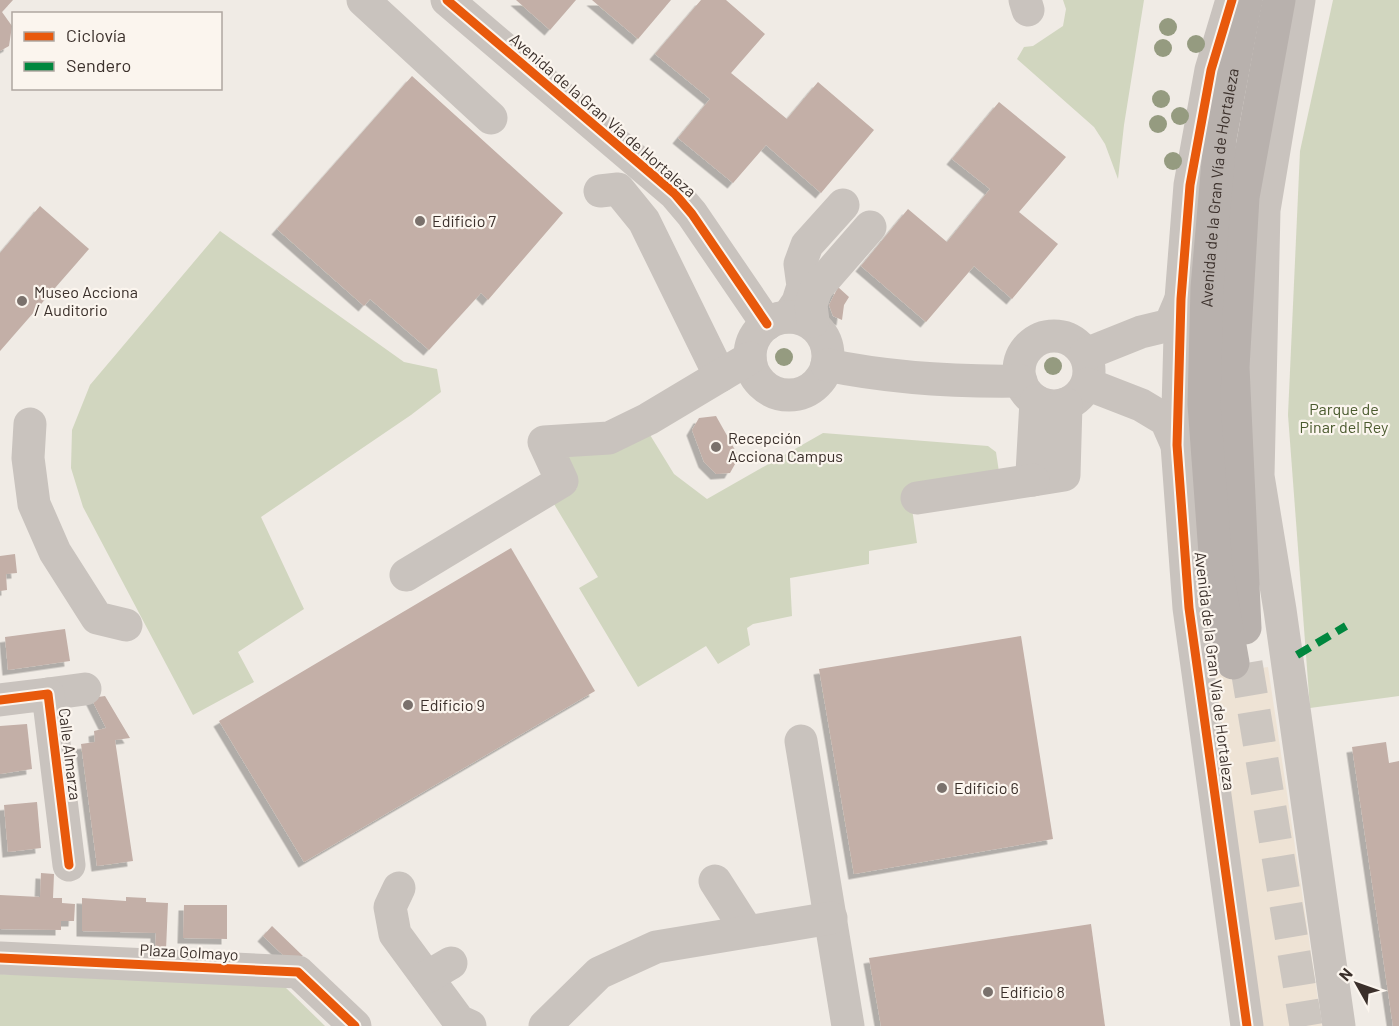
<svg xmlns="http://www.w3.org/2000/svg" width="1399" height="1026" viewBox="0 0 1399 1026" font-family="Barlow,sans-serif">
<defs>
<filter id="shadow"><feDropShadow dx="-5.5" dy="5.5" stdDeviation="0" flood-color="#0004"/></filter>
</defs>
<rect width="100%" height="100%" fill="#f0ebe5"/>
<g fill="#d1d6bf">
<polygon points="1063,0 1144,0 1124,125 1118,179 1105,144 1094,127 1017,59 1024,47 1033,46 1063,26 1066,9"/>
<polygon points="1333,0 1399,0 1399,696 1310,708 1288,415 1300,151"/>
<polygon points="220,231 404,362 437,369 441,392 411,415 261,517 304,609 238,652 254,682 193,715 83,507 71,468 72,430 90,385"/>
<polygon points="647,430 674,474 707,499 823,433 988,446 996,452 999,472 909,488 917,543 869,551 869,564 790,578 792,616 753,624 747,628 750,645 718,664 706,646 638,687 579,588 598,577 554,504 577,488 560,455"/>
<polygon points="0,974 283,985 325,1026 0,1026"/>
</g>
<polygon fill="#eee3d5" points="1268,667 1322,1026 1262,1026 1209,676"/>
<g fill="#c3afa7" filter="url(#shadow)">
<polygon points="0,0 13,0 2,12 12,26 9,46 0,51"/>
<polygon points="516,0 576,0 550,30"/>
<polygon points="592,0 671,0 638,39"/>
<polygon points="701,0 726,0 765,34 731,73 787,119 818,82 874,130 821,193 766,145 733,183 678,138 710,99 655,54"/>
<polygon points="412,76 563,213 488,300 481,293 429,350 370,299 364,306 277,229"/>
<polygon points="999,102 1066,157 1019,212 1058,244 1012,299 974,266 926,322 861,266 908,209 947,242 990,189 952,159"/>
<polygon points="40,206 89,249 0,351 0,253"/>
<polygon points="838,287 849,297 844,305 842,320 833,316 829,305"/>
<polygon points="716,416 739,457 730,473 716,474 704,462 692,430 699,418"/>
<polygon points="511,548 595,691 304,862 219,721"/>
<polygon points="15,554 17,573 6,574 7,590 0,591 0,556"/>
<polygon points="65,629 70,661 8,670 5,637"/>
<polygon points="1021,636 1053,839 854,874 819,669"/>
<polygon points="105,696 130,738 115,740 133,861 97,866 81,744 95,742 94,731 106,728 91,698"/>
<polygon points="27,724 32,769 0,774 0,726"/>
<polygon points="1386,742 1389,763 1399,761 1399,1026 1393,1026 1352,747"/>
<polygon points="37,802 41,848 8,852 4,805"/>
<polygon points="41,873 54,874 53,898 62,898 62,903 75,904 74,921 61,921 61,930 0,929 0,895 40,897"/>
<polygon points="126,897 146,898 146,902 168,903 166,950 155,950 156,933 82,931 82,898 126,901"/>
<polygon points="184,905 227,905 227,939 183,938"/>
<polygon points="1091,924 1105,1026 881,1026 869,958"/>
<polygon points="272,926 303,956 284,956 263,936"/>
</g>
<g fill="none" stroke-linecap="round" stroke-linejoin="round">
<polyline stroke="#ccc6c0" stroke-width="33" stroke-dasharray="33 16" stroke-linecap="butt" points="1246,663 1306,1026"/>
<g stroke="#c9c3be" stroke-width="33">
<polyline points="363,0 491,118"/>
<polyline points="447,0 675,194 692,214 767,324"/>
<polyline points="1025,0 1028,10"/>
<polyline points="1232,0 1211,70 1190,185 1181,299 1177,445 1189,608 1247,1026"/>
<polyline points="1299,0 1264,210 1258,476 1280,610 1339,1026"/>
<polyline points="600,191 618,189 644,221 720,376"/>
<polyline points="788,317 798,302 803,286 800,264 807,245 843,205"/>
<circle cx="789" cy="356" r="39"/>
<polyline points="813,321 811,305 816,289 870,227"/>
<circle cx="1054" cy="371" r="35"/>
<polyline points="1086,354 1141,332 1170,325 1181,299"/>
<path d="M827,365C890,378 956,382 1021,381"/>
<polyline points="1087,384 1141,405 1166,420 1177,445"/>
<polyline points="1036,401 1032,473 1033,480 1064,475 1066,404"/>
<polyline points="30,424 28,458 34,504 55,552 97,618 126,625"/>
<polyline points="917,498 1033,480"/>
<polyline points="406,575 562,481 544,442 609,438 648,419 750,358"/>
<polyline points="48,694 85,689"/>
<polyline points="0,700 48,694 69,865"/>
<polyline points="801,741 848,1026"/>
<polyline points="715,881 747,931"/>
<polyline points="399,888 390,907 395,934 459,1021 470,1026"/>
<polyline points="0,958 298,972 355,1026"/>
<polyline points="427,977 451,963"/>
<polyline points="545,1026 599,973 656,947 831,918"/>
</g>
<g stroke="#b8b1ad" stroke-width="33">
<polyline points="1245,628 1233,367 1243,197 1279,0"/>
<path id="s1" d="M1233,663L1216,567L1204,404L1207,288L1220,139L1246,0"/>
</g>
<polyline stroke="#00873e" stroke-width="8" stroke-dasharray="15 8" stroke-linecap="butt" points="1297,655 1346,626"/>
<g stroke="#fbf5ee" stroke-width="13">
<g id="cycleway">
<polyline points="447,0 675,194 692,214 767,324"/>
<polyline points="1232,0 1211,70 1190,185 1181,299 1177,445 1189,608 1247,1026"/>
<polyline points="0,700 48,694 69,865"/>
<polyline points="0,958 298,972 355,1026"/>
</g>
</g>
<use href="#cycleway" stroke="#e8590c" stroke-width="9"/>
</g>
<g fill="#959b80">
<circle cx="1168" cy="27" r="9"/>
<circle cx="1196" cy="44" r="9"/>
<circle cx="1163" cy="48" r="9"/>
<circle cx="1161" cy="99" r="9"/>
<circle cx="1180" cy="116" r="9"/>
<circle cx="1158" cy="124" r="9"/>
<circle cx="1173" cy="161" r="9"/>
<circle cx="784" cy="357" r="9"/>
<circle cx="1053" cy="366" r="9"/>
</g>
<g fill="#7a716c" stroke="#fbf5ee" stroke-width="2">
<circle cx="420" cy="221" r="6"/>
<circle cx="22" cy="301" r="6"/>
<circle cx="716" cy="447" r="6"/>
<circle cx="408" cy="705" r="6"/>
<circle cx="942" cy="788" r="6"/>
<circle cx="988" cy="992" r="6"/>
</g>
<g text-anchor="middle" stroke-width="4.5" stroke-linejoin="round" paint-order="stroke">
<g font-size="16" fill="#3b302b" stroke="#fbf5ee">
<text transform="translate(603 115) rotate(41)" y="6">Avenida de la Gran Vía de Hortaleza</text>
<text dy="6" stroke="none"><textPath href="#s1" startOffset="478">Avenida de la Gran Vía de Hortaleza</textPath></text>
<text transform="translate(1215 671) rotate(83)" y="6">Avenida de la Gran Vía de Hortaleza</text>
<text transform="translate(70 754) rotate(83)" y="6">Calle Almarza</text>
<text transform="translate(189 952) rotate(3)" y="6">Plaza Golmayo</text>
</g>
<g font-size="16" fill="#3b302b" stroke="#fbf5ee" text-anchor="start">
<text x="432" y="227">Edificio 7</text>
<text x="34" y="298">Museo Acciona<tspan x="34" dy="18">/ Auditorio</tspan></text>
<text x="728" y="444">Recepción<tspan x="728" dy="18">Acciona Campus</tspan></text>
<text x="420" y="711">Edificio 9</text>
<text x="954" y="794">Edificio 6</text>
<text x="1000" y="998">Edificio 8</text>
</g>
<g font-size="16" fill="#4a5a2e" stroke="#fbf5ee">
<text x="1344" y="415">Parque de<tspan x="1344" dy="18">Pinar del Rey</tspan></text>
</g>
</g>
<rect x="12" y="12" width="210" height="78" fill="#fbf5ee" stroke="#aea6a0" stroke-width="1.5"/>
<rect x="24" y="32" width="30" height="9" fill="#e8590c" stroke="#aea6a0" stroke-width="1.5"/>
<text x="66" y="42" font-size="18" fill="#3b302b">Ciclovía</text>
<rect x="24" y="62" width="30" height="9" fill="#00873e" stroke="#aea6a0" stroke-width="1.5"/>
<text x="66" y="72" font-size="18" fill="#3b302b">Sendero</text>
<g transform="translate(1357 984) rotate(310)" stroke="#fbf5ee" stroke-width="4.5" paint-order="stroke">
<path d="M0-4.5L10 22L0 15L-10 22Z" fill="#3b302b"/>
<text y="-9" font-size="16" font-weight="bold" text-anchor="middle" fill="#3b302b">N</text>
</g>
</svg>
